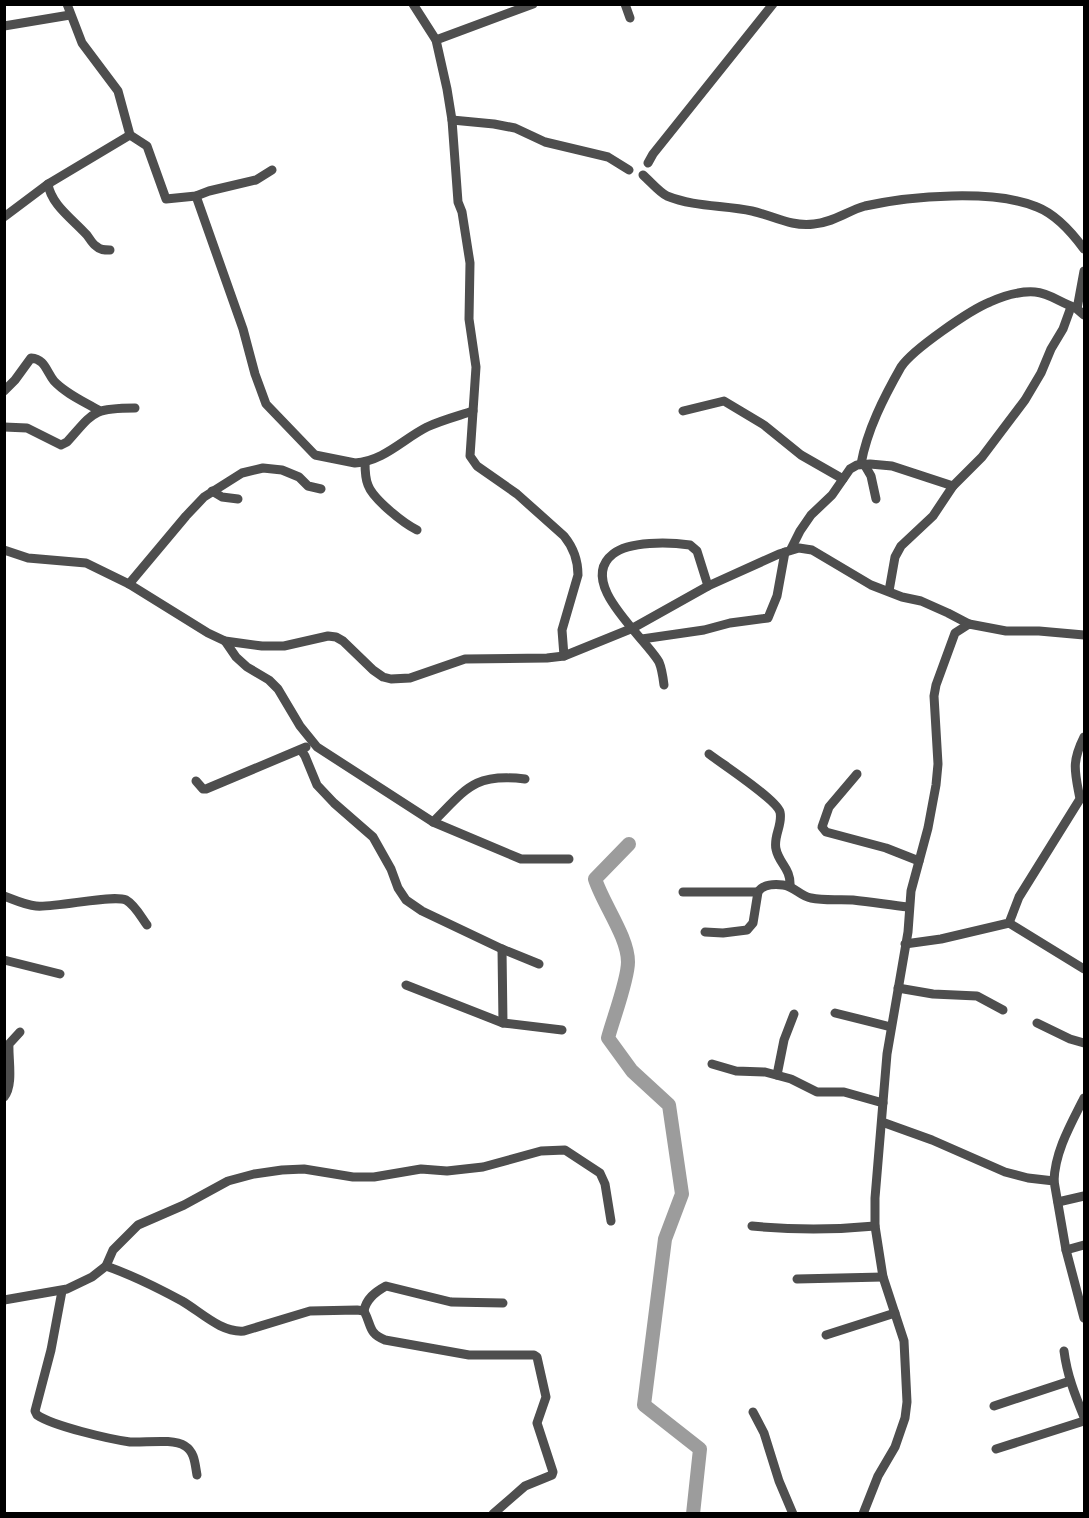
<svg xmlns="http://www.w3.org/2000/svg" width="1089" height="1518" viewBox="0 0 1089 1518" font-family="'Open Sans',sans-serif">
<rect width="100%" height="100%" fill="#fff"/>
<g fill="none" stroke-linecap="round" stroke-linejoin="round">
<path stroke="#9c9c9c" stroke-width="14" d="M629,844L595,879C603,904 628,937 628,962C628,980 613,1019 608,1038L632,1071L669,1105L682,1194L665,1239L644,1405L700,1449L693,1514"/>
<g stroke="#4e4e4e" stroke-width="9">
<polyline points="67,4 82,43 118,91 130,135 147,146 166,199 196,196 209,191 256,180 272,170"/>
<path d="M413,4L436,40L447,89L452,120L458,202L462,212L470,263L469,319L476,367L470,456L477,466L517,494L564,536C573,547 578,561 578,575L562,630L564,656"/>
<polyline points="625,4 630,18"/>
<polyline points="4,26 70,15"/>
<polyline points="436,40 533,4"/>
<polyline points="452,120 494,124 515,128 545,142 608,157 629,170"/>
<polyline points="648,163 653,154 773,4"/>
<path d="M643,175C650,181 659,192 667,196C694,207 725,205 752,211C774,216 791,227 814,224C835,222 847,211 865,206C910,196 994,189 1037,207C1055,214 1073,234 1084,249"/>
<path d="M196,196L243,329L255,374L266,404L315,455L355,463C384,461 403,439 427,427C442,420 458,416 473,411"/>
<polyline points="4,217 48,184"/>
<path d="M110,250C104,250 100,250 96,246C91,243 89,236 84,232C71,218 51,204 48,184L130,135"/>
<polyline points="1084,271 1077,309 1084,315"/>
<path d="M4,391L15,380L31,358C45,359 46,371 54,381C66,394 85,402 100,411"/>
<polyline points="683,411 724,401 764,425 801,455 843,479"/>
<path d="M4,427L27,428L61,445L67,442C94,412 92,408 135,408"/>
<path d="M365,462C365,469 365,478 368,485C373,499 403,523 417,530"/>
<path d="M861,464C867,430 884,397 901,367C912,350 970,310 990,302C1003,296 1020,291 1035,292C1050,293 1062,304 1077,308"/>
<polyline points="864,464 871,476 876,499"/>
<polyline points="212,491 222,497 238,499"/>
<polyline points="791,549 800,531 811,515 832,495 850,469 857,465 870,464 892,466 953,486"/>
<polyline points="4,550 28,558 86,563 129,584 208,633 225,641 262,646 284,646 328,636 336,637 343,641 373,670 383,677 391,679 410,678 465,659 547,658 564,656 633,628 708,586 779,554 799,548 812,550 871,585 902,597 921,601 948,613 969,624"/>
<polyline points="129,584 186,516 204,497 242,473 263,468 282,470 299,477 308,486 321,489"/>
<polyline points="889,591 895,557 901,546 933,516 953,486 982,457 1025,400 1041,373 1051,349 1063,329 1071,307"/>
<polyline points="642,639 704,630 730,623 768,618 777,596 785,552"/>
<polyline points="225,641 236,657 247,667 269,680 278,689 300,726 317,747 433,822 521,859 569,859"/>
<path d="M664,685C663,677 662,669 659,662C645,637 576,583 613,554C629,541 669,542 690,545L697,551L708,586"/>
<polyline points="301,750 305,756 317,785 334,803 373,837 391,869 398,888 406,900 422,911 502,949 539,964"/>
<path d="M709,754C722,764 776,799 780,812C783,825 773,836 776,849C779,864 791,868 790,886"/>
<polyline points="857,774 829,807 822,827 826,832 886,848 919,861"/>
<polyline points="196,781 203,789 206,789 306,747"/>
<path d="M433,822C467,788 474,773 525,779"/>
<polyline points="683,892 758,892"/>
<path d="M4,896C15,900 25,905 36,906C57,908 112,894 126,900C135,905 141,917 147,925"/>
<polyline points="1009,923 1084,969"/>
<path d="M705,932L723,933L747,930L753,923L758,892C763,884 774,884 783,885C794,886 800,896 811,898C825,901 839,899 853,900C872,902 890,905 908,907"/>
<path d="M905,944L941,939L1009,923L1019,897L1080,799C1075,772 1071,763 1084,737"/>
<polyline points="502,949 503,1023 562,1030"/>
<polyline points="4,960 60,974"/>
<polyline points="406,985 503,1023"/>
<polyline points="898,988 933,994 977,996 1003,1010"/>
<polyline points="835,1013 891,1027"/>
<polyline points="1037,1023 1070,1039 1084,1043"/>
<polyline points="712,1064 736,1071 765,1072 791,1079 817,1092 844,1092 883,1103"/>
<polyline points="777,1075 784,1040 794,1014"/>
<path d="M4,1097C14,1085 8,1058 9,1044L20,1032"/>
<polyline points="882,1122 932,1140 1005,1172 1028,1178 1054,1181 1066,1250 1084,1318"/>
<path d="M1054,1181C1055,1151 1071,1124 1084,1098"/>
<polyline points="1058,1202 1084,1196"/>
<path d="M752,1226C793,1230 834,1230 875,1226"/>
<polyline points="1066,1250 1084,1245"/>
<path d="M106,1266C132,1275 158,1288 182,1301C201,1312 221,1333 244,1331L310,1311L357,1310L364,1311C372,1326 368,1333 385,1340L469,1355H534L537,1357L546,1397L537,1423L553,1472L552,1475L525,1486L493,1514"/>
<polyline points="797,1279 883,1277"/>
<path d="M62,1291L51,1350L35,1411L37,1415C53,1426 109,1439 130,1442C145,1443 173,1438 185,1446C195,1452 195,1465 197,1475"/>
<polyline points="4,1300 67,1289 92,1277 106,1266 113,1250 138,1225 184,1205 228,1181 254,1174 282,1170 304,1169 353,1177 374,1177 421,1169 447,1171 483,1167 541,1151 565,1150 600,1173 605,1184 611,1221"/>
<path d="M364,1311C366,1299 375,1292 386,1286L451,1302L503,1303"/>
<polyline points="826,1335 895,1313"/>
<path d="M1064,1351C1067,1375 1075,1395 1084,1417"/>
<polyline points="994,1406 1070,1381"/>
<polyline points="753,1412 764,1433 779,1481 793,1514"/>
<polyline points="996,1449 1084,1421"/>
<polyline points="863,1514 878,1476 895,1447 905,1418 907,1402 904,1341 883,1277 875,1226 875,1198 887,1054 908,932 911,891 928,828 936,785 938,764 934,696 936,685 955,633 969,624 1006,631 1039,631 1084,635"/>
</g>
</g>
<rect width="1089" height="1518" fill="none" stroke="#000000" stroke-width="12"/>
</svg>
